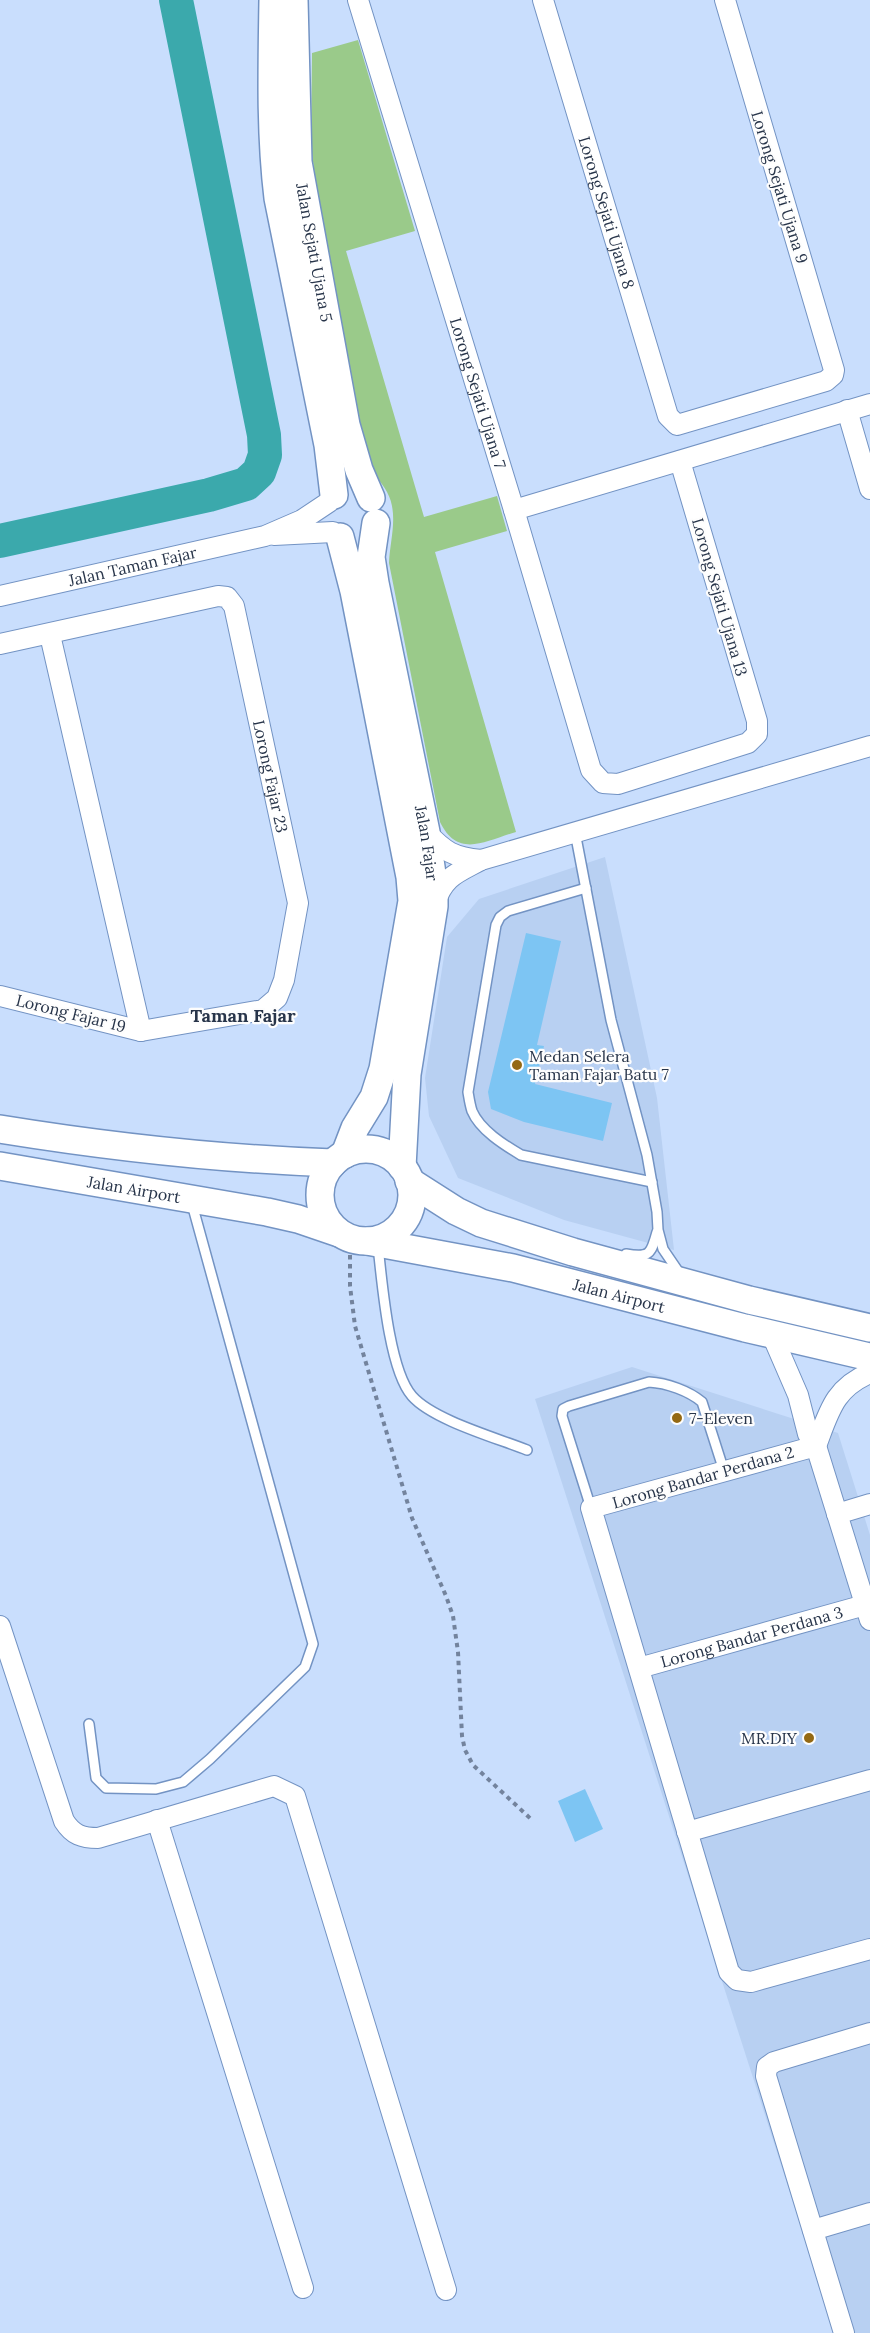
<svg xmlns="http://www.w3.org/2000/svg" width="870" height="2333" viewBox="0 0 870 2333" font-family="Lora,serif">
<rect width="100%" height="100%" fill="#c9defd"/>
<g fill="#b8d0f2">
<polygon points="605,857 657,1098 674,1250 564,1220 458,1178 429,1116 425,1078 447,937 479,899"/>
<polygon points="632,1367 838,1433 870,1535 870,2333 835,2333 535,1399"/>
</g>
<path fill="#9aca8a" d="M358,40L415,231L346,251L424,517L497,496L507,531L435,552L516,832C485,841 458,859 440,822L389,563C390,539 399,514 387,492C381,481 373,474 368,463L320,215L311,146L312,53Z"/>
<g fill="none" stroke-linecap="round" stroke-linejoin="round">
<polyline stroke="#3ba9ac" stroke-width="34" points="0,541 209,495 246,484 259,472 265,455 264,435 176,0"/>
</g>
<g fill="#7dc5f3">
<polygon points="526,933 561,941 537,1045 544,1046 535,1084 612,1103 603,1141 524,1122 491,1109 488,1092"/>
<polygon points="585,1789 603,1829 575,1842 558,1801"/>
</g>
<g fill="none" stroke-linecap="round" stroke-linejoin="round">
<g stroke="#7393c3" stroke-width="12">
<g id="lane">
<polyline points="575,832 611,1020 647,1155 657,1212 658,1230 663,1249 680,1274"/>
<path d="M586,888L508,911L500,917L496,925L468,1092C469,1098 470,1105 472,1111C480,1130 504,1145 521,1155L652,1182"/>
<path d="M378,1246C382,1282 389,1370 412,1396C433,1420 497,1438 527,1450"/>
<path d="M626,1254C650,1258 651,1254 657,1232"/>
<path d="M591,1508L562,1416L563,1409L569,1406L649,1382C667,1383 689,1391 702,1402L724,1471"/>
<polyline points="89,1724 96,1778 106,1788 156,1789 183,1782 210,1759 305,1667 313,1644 192,1204"/>
</g>
</g>
<g stroke="#7393c3" stroke-width="22">
<g id="street">
<path id="s1" d="M358,0L514,510L591,770L603,783L618,784L748,743L757,734V721L680,461"/>
<path id="s2" d="M543,0L668,416L677,425L826,381L833,375L834,370L725,0"/>
<polyline points="847,410 870,489"/>
<polyline points="514,510 870,404"/>
<polyline points="274,535 333,532"/>
<path id="s3" d="M0,596L265,536L302,520L329,502"/>
<polyline points="50,635 141,1031"/>
<path id="s4" d="M0,644L218,596L227,597L234,606L298,903L284,980L277,998L263,1010L141,1031L0,996"/>
<path d="M426,832C445,852 453,857 481,860"/>
<path d="M435,903C444,876 457,873 481,860L870,746"/>
<polyline points="772,1335 798,1395 808,1434 816,1446 870,1620"/>
<polyline points="816,1446 591,1508 729,1972 737,1980 751,1982 870,1949"/>
<path d="M816,1446C829,1412 834,1388 870,1373"/>
<polyline points="837,1514 870,1504"/>
<path d="M0,1626L64,1821C73,1835 82,1838 98,1838L274,1786L295,1796L446,2290"/>
<path id="s5" d="M639,1668L865,1605"/>
<polyline points="157,1820 303,2288"/>
<polyline points="687,1832 870,1780"/>
<polyline points="813,2230 870,2213"/>
<polyline points="844,2333 766,2076 767,2067 774,2062 870,2033"/>
</g>
</g>
<g stroke="#7393c3" stroke-width="30">
<g id="secondary">
<path d="M273,0C272,66 270,132 278,198L328,445L334,495"/>
<path id="s6" d="M294,0L298,162L346,425L359,470L371,498"/>
<path id="s7" d="M376,523L371,557L375,583L426,832L434,888V906L407,1074L402,1167"/>
<polyline points="340,537 354,591 410,877 412,901 383,1069 374,1097 355,1128 345,1154"/>
<path d="M0,1129C111,1147 221,1159 333,1163"/>
<circle cx="366" cy="1195" r="46"/>
<path id="s8" d="M0,1166L267,1212L298,1219L339,1233"/>
<polyline points="409,1181 456,1211 481,1223 573,1252 749,1300 870,1328"/>
<path id="s9" d="M367,1241L513,1268L745,1328L870,1357"/>
</g>
</g>
<polyline stroke="#73839d" stroke-width="4" stroke-dasharray="4.5 4.5" stroke-linecap="butt" points="350,1255 350,1286 355,1326 412,1518 446,1596 453,1616 458,1652 462,1736 465,1750 473,1765 532,1820"/>
<use href="#lane" stroke="#fff" stroke-width="9"/>
<use href="#street" stroke="#fff" stroke-width="20"/>
<use href="#secondary" stroke="#fff" stroke-width="27"/>
</g>
<g fill="#946914" stroke="#fdfdfd" stroke-width="2">
<circle cx="517" cy="1065" r="6"/>
<circle cx="677" cy="1418" r="6"/>
<circle cx="809" cy="1738" r="6"/>
</g>
<g text-anchor="middle" stroke-width="4.5" stroke-linejoin="round" paint-order="stroke">
<g font-size="16" fill="#28354a" stroke="#fdfdfd">
<text transform="translate(780 187) rotate(73)" y="6">Lorong Sejati Ujana 9</text>
<text dy="6" stroke="none"><textPath href="#s2" startOffset="222">Lorong Sejati Ujana 8</textPath></text>
<text dy="6" stroke="none"><textPath href="#s6" startOffset="254">Jalan Sejati Ujana 5</textPath></text>
<text dy="6" stroke="none"><textPath href="#s1" startOffset="411">Lorong Sejati Ujana 7</textPath></text>
<text dy="6" stroke="none"><textPath href="#s3" startOffset="136">Jalan Taman Fajar</textPath></text>
<text transform="translate(720 597) rotate(74)" y="6">Lorong Sejati Ujana 13</text>
<text dy="6" stroke="none"><textPath href="#s4" startOffset="418">Lorong Fajar 23</textPath></text>
<text dy="6" stroke="none"><textPath href="#s7" startOffset="326">Jalan Fajar</textPath></text>
<text transform="translate(71 1013) rotate(14)" y="6">Lorong Fajar 19</text>
<text dy="6" stroke="none"><textPath href="#s8" startOffset="136">Jalan Airport</textPath></text>
<text dy="6" stroke="none"><textPath href="#s9" startOffset="258">Jalan Airport</textPath></text>
<text transform="translate(703 1477) rotate(-16)" y="6">Lorong Bandar Perdana 2</text>
<text dy="6" stroke="none"><textPath href="#s5" startOffset="117">Lorong Bandar Perdana 3</textPath></text>
</g>
<g font-size="16" fill="#28354a" stroke="#fdfdfd" text-anchor="start">
<text x="529" y="1062">Medan Selera<tspan x="529" dy="18">Taman Fajar Batu 7</tspan></text>
<text x="689" y="1424">7-Eleven</text>
<text x="797" y="1744" text-anchor="end">MR.DIY</text>
</g>
<g font-size="18" font-weight="bold" fill="#28354a" stroke="#fdfdfd">
<text x="243" y="1022">Taman Fajar</text>
</g>
</g>
</svg>
